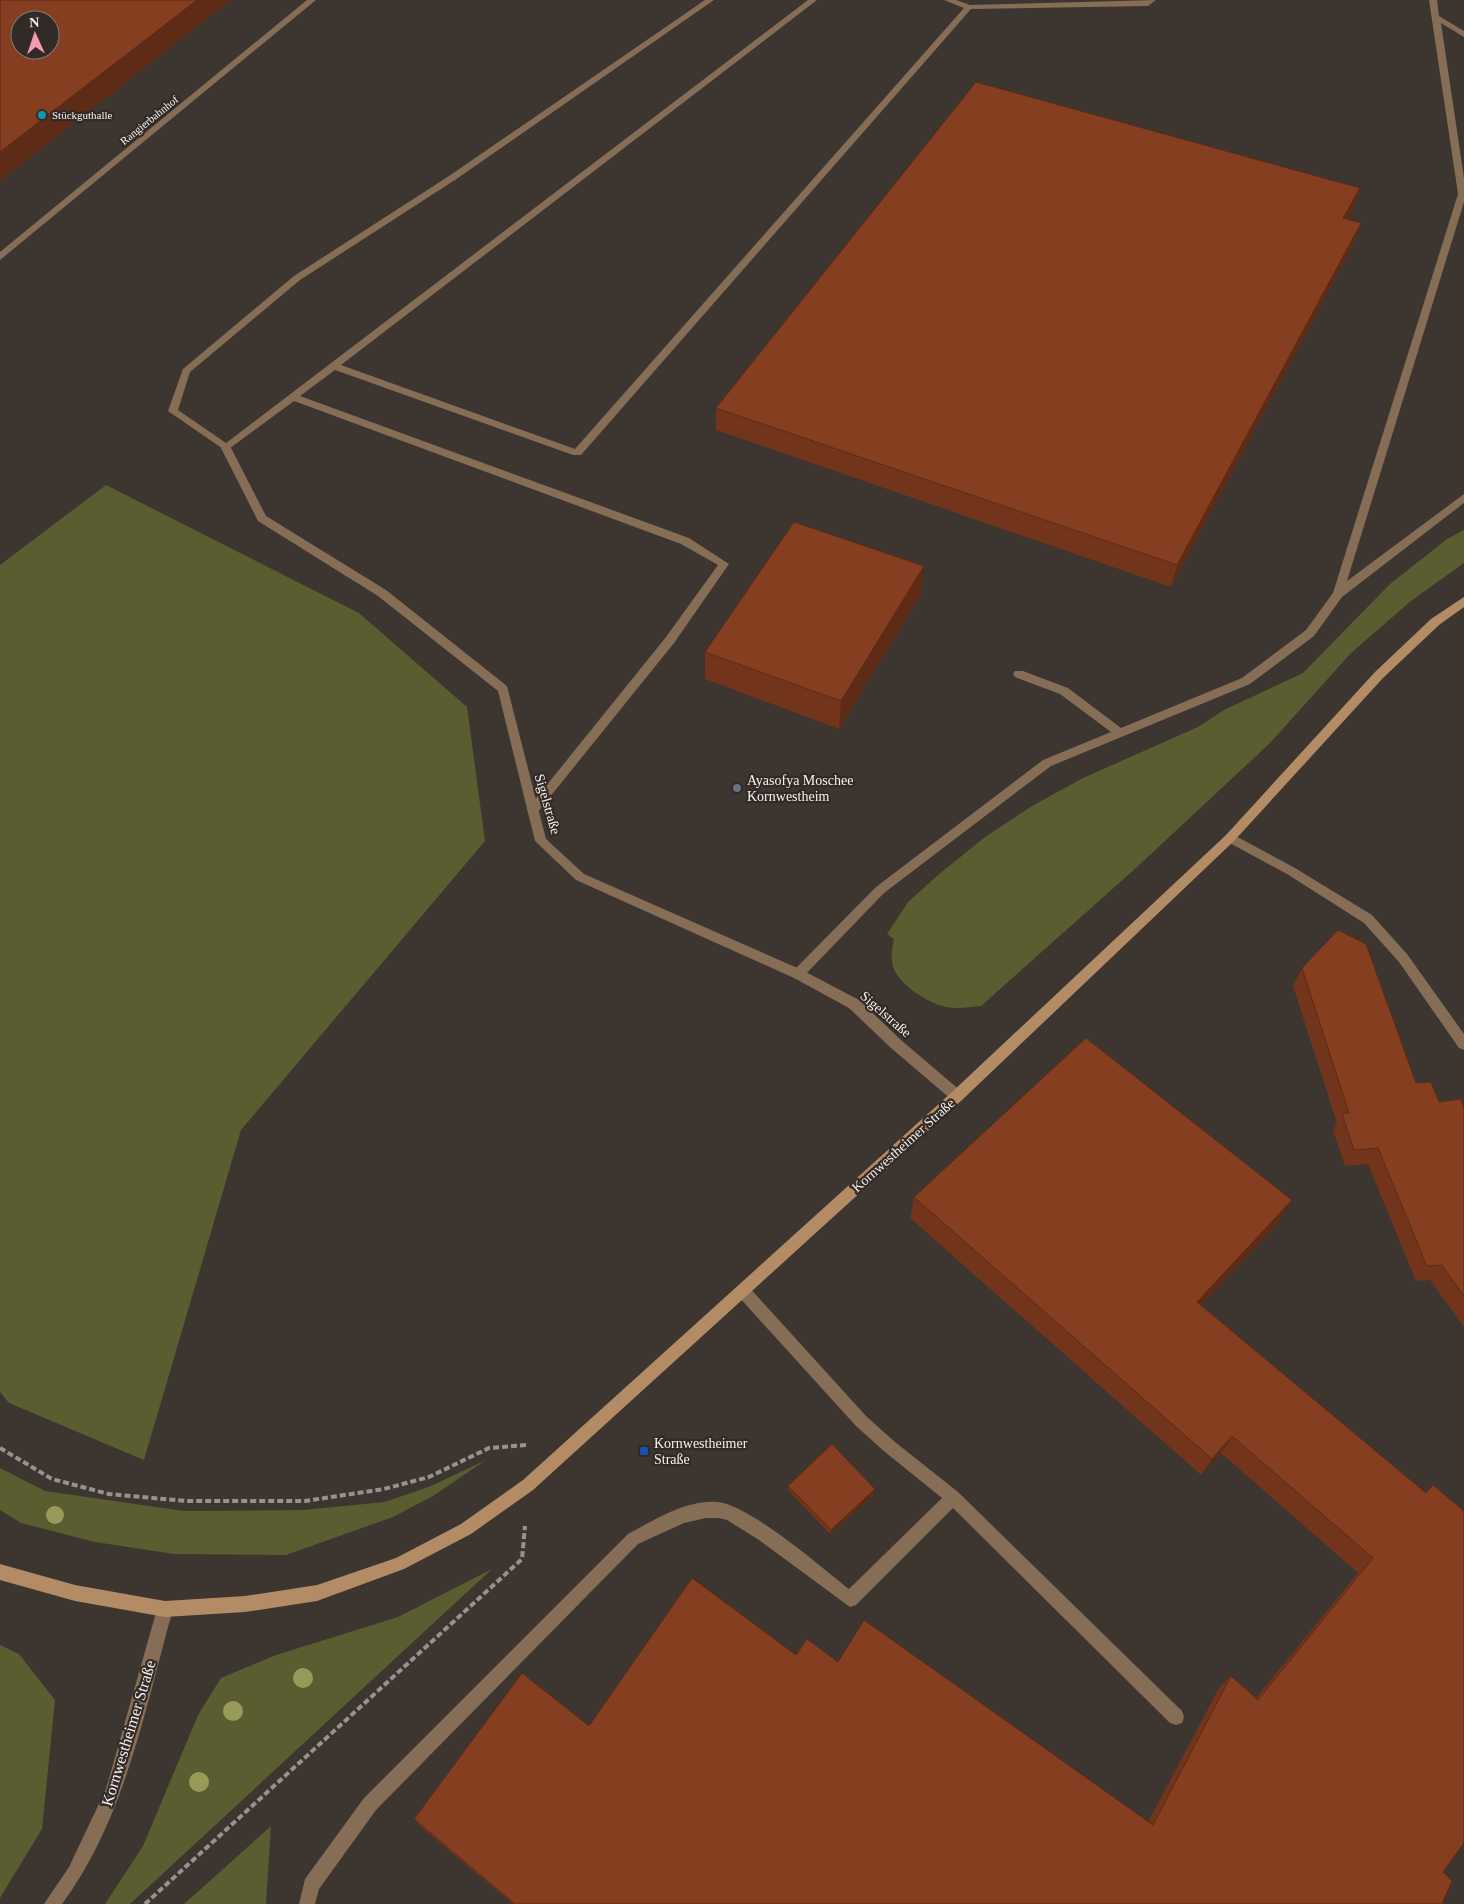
<svg xmlns="http://www.w3.org/2000/svg" width="1464" height="1904" viewBox="0 0 1464 1904" font-family="'Times New Roman',serif">
<rect width="100%" height="100%" fill="#3c3530"/>
<g fill="#595d30">
<polygon points="106,485 359,613 467,707 485,841 241,1130 144,1460 9,1403 0,1392 0,565"/>
<path d="M1464,530V563L1411,601L1351,653L1269,744L1136,868L981,1006C968,1007 955,1010 942,1006C926,1001 901,986 894,969C890,961 892,947 894,939L887,934L908,902L938,875L985,837L1032,806L1083,778L1198,727L1224,710L1303,673L1390,584L1447,539Z"/>
<polygon points="486,1460 433,1496 393,1517 286,1555 174,1554 95,1542 21,1523 0,1510 0,1468 45,1491 184,1511 303,1510 385,1502 431,1486"/>
<polygon points="492,1569 130,1904 105,1904 143,1846 198,1715 221,1678 276,1655 398,1617"/>
<polygon points="0,1645 19,1654 55,1700 42,1829 0,1898"/>
<polygon points="271,1826 266,1904 184,1904"/>
</g>
<g fill="none" stroke-linecap="round" stroke-linejoin="round">
<g stroke="#98928e" stroke-width="4" stroke-dasharray="6 3" stroke-linecap="butt">
<polyline points="0,1448 52,1479 109,1494 186,1501 305,1501 384,1489 429,1477 489,1448 526,1445"/>
<polyline points="145,1904 522,1559 525,1526"/>
</g>
<g fill="#866d55" fill-rule="evenodd">
<polygon points="705,0 714,0 455,180 300,280 190,372 178,410 226,443 808,0 817,0 341,365 575,449 964,8 944,0 956,0 970,5 1156,0 1148,6 971,9 581,455 573,455 335,370 300,396 689,538 729,564 674,643 537,813 529,813 527,810 529,807 666,637 718,565 681,544 294,401 226,451 168,411 183,369 294,276 449,176"/>
<polygon points="1429,0 1437,0 1439,16 1464,31 1464,37 1441,23 1464,178 1464,202 1347,581 1464,494 1464,503 1342,597 1314,636 1250,684 1051,766 884,893 802,978 798,979 794,978 792,974 794,970 876,887 1043,760 1111,732 1060,694 1015,677 1013,674 1015,671 1023,671 1068,688 1121,728 1242,678 1306,630 1333,593 1458,194"/>
<polygon points="1230,833 1295,868 1372,915 1407,954 1464,1034 1464,1050 1459,1048 1399,962 1364,923 1287,874 1226,841 1224,838 1226,835"/>
<path d="M743,1284L748,1286L866,1416L895,1442L958,1492L1182,1711L1184,1717L1182,1723L1176,1725L1170,1723L953,1508L856,1605L850,1607L759,1540L727,1520L718,1518H706L684,1523L638,1544L376,1810L319,1889L315,1904H299L305,1879L364,1798L628,1534C654,1520 687,1499 718,1502C751,1506 821,1567 849,1589L942,1498L885,1452L856,1426L738,1296L736,1291L738,1286Z"/>
</g>
<g fill="#866d55" fill-rule="evenodd">
<polygon points="307,0 316,0 0,260 0,252"/>
<polygon points="226,445 231,448 266,516 386,590 507,686 546,839 584,874 802,970 859,1000 901,1040 962,1092 964,1096 962,1100 957,1102 952,1100 891,1048 849,1008 794,978 576,880 535,841 498,691 378,596 258,521 221,448"/>
</g>
<path fill="#866d55" fill-rule="evenodd" d="M165,1601L171,1603L173,1609C145,1709 125,1819 62,1904H44L69,1867L106,1789L157,1609L159,1603Z"/>
<polygon fill="#b38b64" fill-rule="evenodd" points="1464,597 1464,607 1439,625 1383,678 1234,841 962,1100 533,1490 471,1534 404,1569 317,1601 245,1612 165,1617 75,1601 0,1580 0,1564 75,1585 165,1601 245,1596 317,1585 396,1558 461,1524 523,1480 952,1092 1226,835 1375,672 1431,619"/>
</g>
<g fill="#989a5a">
<circle cx="55" cy="1515" r="9"/>
<circle cx="303" cy="1678" r="10"/>
<circle cx="233" cy="1711" r="10"/>
<circle cx="199" cy="1782" r="10"/>
</g>
<g fill="#72351b">
<polygon points="1360,188 1353,210 1348,219 1361,223 1353,245 1171,587 716,430 716,408"/>
<polygon points="921,594 839,729 705,679 705,652"/>
<polygon points="1302,968 1416,1083 1439,1102 1464,1108 1464,1327 1430,1280 1416,1281 1368,1164 1345,1166 1333,1130 1337,1123 1293,986"/>
<polygon points="914,1197 1280,1221 1201,1305 1425,1493 1433,1485 1443,1872 1442,1904 513,1904 422,1828 414,1819 589,1726 796,1655 838,1662 1148,1822 1219,1688 1231,1676 1256,1698 1358,1573 1221,1453 1201,1475 910,1218"/>
<polygon points="788,1486 874,1494 830,1534 788,1490"/>
</g>
<g fill="#5d2b16">
<polygon points="197,0 231,0 0,181 0,152"/>
<polygon points="1360,188 1353,210 1336,241 1343,218"/>
<polygon points="1361,223 1353,245 1171,587 1177,565"/>
<polygon points="924,566 921,594 839,729 841,701"/>
<polygon points="1292,1200 1280,1221 1187,1321 1197,1302"/>
<polygon points="1232,1436 1221,1453 1201,1475 1212,1459"/>
<polygon points="875,1489 874,1494 830,1534 831,1530"/>
</g>
<g fill="#853e1f" stroke="#5d2b16" fill-rule="evenodd">
<path d="M0,0H197L0,152ZM20,20H50V50H20Z"/>
<polygon points="976,82 1360,188 1343,218 1361,223 1177,565 716,408"/>
<polygon points="794,522 924,566 841,701 705,652"/>
<polygon points="1338,930 1366,944 1416,1083 1431,1082 1439,1102 1461,1099 1464,1108 1464,1296 1442,1265 1427,1266 1378,1148 1354,1150 1342,1114 1349,1113 1302,968"/>
<polygon points="1086,1038 1292,1200 1197,1302 1426,1493 1433,1485 1464,1511 1464,1843 1443,1872 1452,1881 1442,1904 515,1904 414,1819 522,1673 589,1726 692,1578 796,1655 807,1639 838,1662 864,1620 1153,1825 1231,1676 1258,1700 1373,1558 1232,1436 1212,1459 914,1197"/>
<polygon points="832,1444 875,1489 831,1530 788,1486"/>
</g>
<circle fill="#0f9aa8" stroke="#322a26" stroke-width="2" cx="42" cy="115" r="5"/>
<circle fill="#6b7280" stroke="#322a26" stroke-width="2" cx="737" cy="788" r="5"/>
<rect fill="#1a4fb4" stroke="#322a26" stroke-width="2" x="639" y="1446" width="10" height="10" rx="2.5"/>
<g text-anchor="middle" stroke-width="4.5" stroke-linejoin="round" paint-order="stroke">
<g font-size="11" fill="#f6f1ee" stroke="#322a26" text-anchor="start">
<text x="52" y="119">Stückguthalle</text>
</g>
<g font-size="11" fill="#f6f1ee" stroke="#322a26">
<text transform="translate(149 120) rotate(-39)" y="4">Rangierbahnhof</text>
</g>
<g font-size="14" fill="#f6f1ee" stroke="#322a26" text-anchor="start">
<text x="747" y="785">Ayasofya Moschee<tspan x="747" dy="16">Kornwestheim</tspan></text>
<text x="654" y="1448">Kornwestheimer<tspan x="654" dy="16">Straße</tspan></text>
</g>
<g font-size="14" fill="#f6f1ee" stroke="#322a26">
<text transform="translate(548 804) rotate(74)" y="5">Sigelstraße</text>
<text transform="translate(886 1014) rotate(41)" y="5">Sigelstraße</text>
<text transform="translate(903 1145) rotate(-42)" y="5">Kornwestheimer Straße</text>
</g>
<g font-size="16" fill="#f6f1ee" stroke="#322a26">
<text transform="translate(128 1733) rotate(-73)" y="6">Kornwestheimer Straße</text>
</g>
</g>
<g transform="translate(35 35) rotate(357)"><circle r="24" fill="#322a26" stroke="#807a76"/>
<path d="M0-4L9 19L0 12L-9 19Z" fill="#f39aac"/>
<text y="-8" font-size="14" font-weight="bold" text-anchor="middle" fill="#f6f1ee">N</text>
</g>
</svg>
